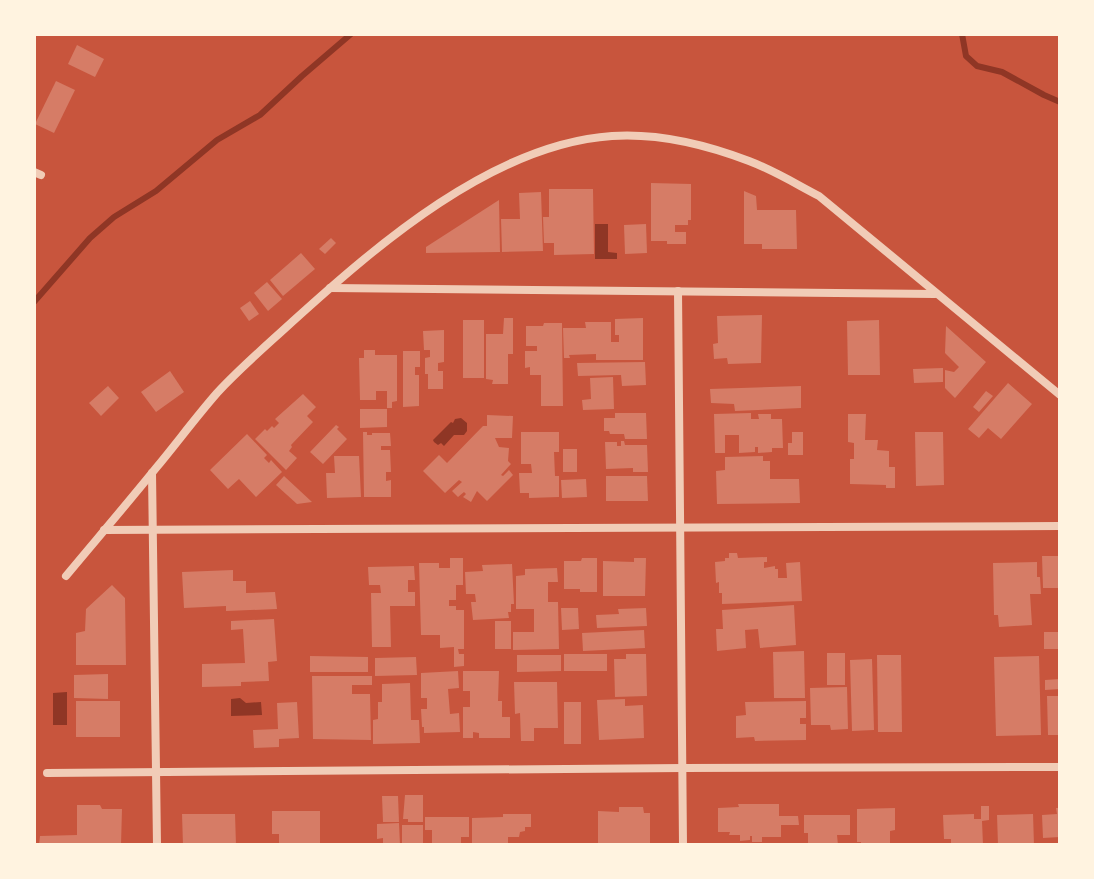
<svg xmlns="http://www.w3.org/2000/svg" width="1094" height="879" viewBox="0 0 1094 879" font-family="'Open Sans',sans-serif">
<rect width="100%" height="100%" fill="#c8553d"/>
<g fill="#8f3625">
<polygon points="595,224 608,224 608,252 617,253 617,259 595,259"/>
<polygon points="461,418 467,423 467,431 464,435 454,435 444,446 441,443 438,445 434,442 433,440 451,422 453,423 455,419"/>
<polygon points="67,692 67,725 53,725 53,693"/>
<polygon points="240,698 246,703 261,702 262,715 231,716 231,699"/>
</g>
<g fill="none" stroke-linecap="round" stroke-linejoin="round">
<g stroke="#8f3625" stroke-width="6">
<polyline points="962,34 966,56 977,66 1002,72 1044,95 1060,102"/>
<polyline points="34,302 90,238 114,217 156,191 217,140 260,115 302,76 351,34"/>
</g>
</g>
<g fill="#d67c66">
<polygon points="77,45 104,59 95,77 68,64"/>
<polygon points="56,81 75,90 54,133 35,124"/>
<polygon points="651,183 691,184 691,220 688,220 688,225 675,225 675,232 686,232 686,244 667,244 667,241 651,241"/>
<polygon points="549,189 593,189 594,254 554,255 554,243 544,243 543,217 549,217"/>
<polygon points="744,191 756,196 757,210 796,210 797,249 762,249 762,244 744,244"/>
<polygon points="541,192 543,251 502,252 501,219 520,219 519,193"/>
<polygon points="499,200 500,252 426,253 426,247"/>
<polygon points="646,224 647,253 625,254 624,225"/>
<polygon points="331,238 336,243 325,254 319,249"/>
<polygon points="301,253 315,269 283,296 270,280"/>
<polygon points="267,282 282,299 268,311 254,293"/>
<polygon points="250,301 259,314 249,321 240,308"/>
<polygon points="762,315 761,363 728,364 727,358 714,359 713,344 718,343 717,316"/>
<polygon points="504,318 513,318 513,354 508,354 508,384 492,384 493,380 486,379 486,334 503,334"/>
<polygon points="643,318 643,360 596,360 596,354 569,355 570,358 564,358 563,328 586,328 585,322 611,322 611,342 619,342 619,335 615,335 615,319"/>
<rect x="463" y="320" width="21" height="58"/>
<polygon points="879,320 880,375 848,375 847,321"/>
<polygon points="544,323 562,323 563,406 541,406 541,375 530,375 530,367 525,368 525,351 537,351 537,346 526,346 526,326 543,326"/>
<polygon points="946,326 986,362 955,398 945,388 945,370 954,372 959,367 945,353"/>
<polygon points="444,330 444,362 438,363 438,371 443,371 443,389 428,389 428,374 425,374 425,358 430,357 430,350 424,350 423,331"/>
<polygon points="364,350 375,350 375,355 397,355 397,401 392,402 392,408 387,408 387,391 376,391 376,400 360,400 359,358 364,358"/>
<polygon points="403,351 420,351 420,367 415,367 415,375 419,375 419,406 403,407"/>
<polygon points="645,362 646,385 622,386 621,375 578,376 577,363"/>
<polygon points="943,368 943,382 914,383 913,369"/>
<polygon points="170,371 184,392 156,412 141,392"/>
<polygon points="613,377 614,409 583,410 582,400 591,399 590,378"/>
<polygon points="1008,383 1032,404 1001,439 988,428 979,438 968,429"/>
<polygon points="108,386 119,398 101,416 89,403"/>
<polygon points="801,386 801,408 735,411 734,404 711,403 710,389"/>
<polygon points="986,391 993,396 979,412 973,407"/>
<polygon points="303,394 316,407 307,416 313,422 291,445 292,447 289,451 297,458 286,470 255,439 265,429 267,431 272,426 274,428 279,423 275,419"/>
<polygon points="360,409 387,409 387,427 360,428"/>
<polygon points="615,413 646,413 647,439 625,439 624,434 610,434 609,431 604,431 604,418 615,418"/>
<polygon points="751,413 751,419 759,419 758,414 771,414 771,419 782,419 783,448 772,448 772,452 758,453 758,447 755,447 755,452 739,453 739,435 725,435 725,453 715,453 714,414"/>
<polygon points="848,414 866,414 865,440 878,440 877,450 889,451 889,467 895,467 895,488 886,488 886,485 850,484 850,459 854,459 854,443 848,442"/>
<polygon points="487,415 513,416 512,438 495,438 499,447 509,448 508,461 511,464 501,475 503,476 509,470 513,475 487,501 477,491 471,502 463,497 466,494 464,492 458,497 452,491 462,482 459,480 445,493 423,471 439,455 447,463 483,426 487,426"/>
<polygon points="336,425 339,427 337,429 347,439 323,464 310,452"/>
<polygon points="363,432 367,432 367,435 372,435 372,433 390,433 391,446 381,446 381,450 390,450 391,472 386,472 386,481 391,480 391,497 364,497"/>
<polygon points="521,432 559,432 559,452 554,452 555,476 559,476 559,497 529,498 529,493 520,493 519,473 532,473 531,464 521,464"/>
<polygon points="792,432 803,432 803,455 788,455 788,443 792,443"/>
<polygon points="915,432 943,432 944,485 916,486"/>
<polygon points="247,434 267,455 264,458 269,463 271,460 282,472 256,497 239,479 228,489 210,470"/>
<polygon points="621,441 624,441 625,445 647,445 648,472 633,472 633,468 606,469 605,442 617,442 617,446 621,446"/>
<rect x="563" y="449" width="14" height="23"/>
<polygon points="334,456 359,456 361,497 327,498 326,473 335,473"/>
<polygon points="763,456 763,461 770,461 770,479 799,479 800,503 717,504 716,471 725,470 725,457"/>
<polygon points="284,476 312,502 297,504 276,485"/>
<polygon points="606,476 647,476 648,501 606,501"/>
<polygon points="586,479 587,497 562,498 561,480"/>
<polygon points="729,553 737,553 738,558 767,557 767,562 764,562 764,568 775,566 775,569 778,569 778,578 787,578 786,563 800,562 802,601 722,604 722,593 719,593 719,582 716,583 715,562 725,561 725,558 729,558"/>
<polygon points="1042,556 1060,556 1060,588 1043,588"/>
<polygon points="450,558 463,558 463,585 456,585 456,600 449,600 449,606 456,606 456,610 464,610 464,649 458,649 459,654 464,654 464,666 454,667 454,647 440,648 440,635 421,635 419,563 439,563 439,568 450,568"/>
<polygon points="582,558 597,558 597,592 580,592 580,589 564,589 564,561 581,561"/>
<polygon points="634,558 646,558 645,596 603,596 603,561 634,562"/>
<polygon points="1037,562 1037,577 1040,577 1041,594 1030,594 1032,625 999,627 998,615 994,615 993,563"/>
<polygon points="512,564 514,604 511,604 511,612 508,612 509,618 473,620 471,602 476,602 475,594 466,594 465,572 483,571 482,565"/>
<polygon points="414,566 415,580 408,580 408,592 415,592 415,606 390,606 391,647 372,647 371,593 381,593 380,585 369,585 368,567"/>
<polygon points="557,568 558,582 548,582 548,602 558,602 559,649 513,650 513,632 534,632 534,609 516,609 516,576 525,575 525,569"/>
<polygon points="233,570 233,581 246,581 246,593 275,592 277,609 226,611 226,606 184,608 182,572"/>
<polygon points="112,585 125,598 126,665 76,665 76,633 85,631 86,609"/>
<polygon points="794,605 796,645 760,648 758,629 745,630 746,648 717,651 716,629 723,629 722,610"/>
<polygon points="561,608 578,608 579,629 562,630"/>
<polygon points="646,608 647,626 597,628 596,615 619,614 618,609"/>
<polygon points="274,619 277,661 268,662 269,681 241,682 241,686 202,687 202,664 245,663 243,629 231,630 231,621"/>
<rect x="495" y="621" width="16" height="28"/>
<polygon points="644,630 645,648 583,651 582,633"/>
<rect x="1044" y="632" width="16" height="17"/>
<polygon points="804,651 805,698 774,698 773,652"/>
<rect x="827" y="653" width="18" height="32"/>
<rect x="564" y="654" width="43" height="17"/>
<polygon points="626,654 646,654 647,696 615,697 614,659 626,659"/>
<polygon points="517,655 561,655 561,671 517,672"/>
<polygon points="877,655 901,655 902,732 878,732"/>
<polygon points="310,656 368,657 368,672 310,672"/>
<polygon points="1039,656 1041,735 996,736 994,657"/>
<polygon points="416,657 417,675 375,676 375,658"/>
<polygon points="872,659 874,730 852,731 850,660"/>
<polygon points="458,671 459,688 448,689 450,714 459,713 460,732 424,733 424,727 422,727 421,709 427,709 427,698 421,698 421,673"/>
<polygon points="463,671 499,671 498,701 502,701 502,717 510,717 510,738 479,738 479,733 473,732 473,738 463,738 463,707 470,707 470,691 463,691"/>
<polygon points="108,674 108,699 74,698 74,675"/>
<polygon points="312,676 372,676 372,685 352,685 352,694 370,694 371,740 313,739"/>
<polygon points="1060,679 1060,689 1045,690 1045,680"/>
<polygon points="514,682 557,682 558,728 534,728 534,741 521,741 520,713 515,714"/>
<polygon points="410,683 411,720 419,720 420,743 373,744 373,720 378,719 378,702 382,702 382,684"/>
<polygon points="847,687 848,729 831,730 830,725 811,725 810,688"/>
<polygon points="1047,696 1060,696 1060,735 1048,735"/>
<polygon points="625,699 625,706 643,705 644,738 599,740 597,700"/>
<rect x="76" y="701" width="44" height="36"/>
<polygon points="806,701 806,718 800,718 800,724 806,724 806,740 755,741 754,737 736,738 736,716 746,715 745,702"/>
<polygon points="297,702 299,738 279,739 279,747 254,748 253,730 278,729 277,703"/>
<rect x="564" y="702" width="17" height="42"/>
<polygon points="405,795 423,795 423,822 408,822 408,819 403,819"/>
<polygon points="382,796 398,796 399,822 383,822"/>
<polygon points="738,804 779,804 779,816 798,816 799,825 781,825 781,837 762,837 762,842 752,842 752,836 750,836 750,840 740,841 740,835 729,835 730,832 718,832 718,808 739,807"/>
<polygon points="77,805 100,805 102,809 122,809 121,845 39,845 40,836 77,835"/>
<polygon points="981,806 989,806 989,820 982,821 983,845 951,845 951,839 944,839 943,815 974,814 974,819 981,819"/>
<polygon points="619,807 643,807 644,813 650,813 650,845 598,845 598,811 619,812"/>
<polygon points="895,808 895,830 890,831 890,845 861,845 861,842 857,842 857,809"/>
<polygon points="1056,808 1060,808 1060,837 1043,838 1042,815 1057,814"/>
<polygon points="272,811 320,811 320,845 279,845 279,834 272,834"/>
<polygon points="182,814 235,814 236,845 183,845"/>
<polygon points="503,814 531,814 531,827 525,827 525,831 520,832 519,837 508,837 508,845 472,845 472,818 503,817"/>
<polygon points="1033,814 1034,845 998,845 997,815"/>
<polygon points="804,815 850,815 850,835 837,835 838,845 808,845 808,833 804,833"/>
<polygon points="425,817 469,817 469,837 461,837 461,845 432,845 432,830 425,830"/>
<polygon points="399,823 400,845 383,845 383,838 377,839 377,824"/>
<rect x="402" y="825" width="21" height="20"/>
</g>
<g fill="none" stroke-linecap="round" stroke-linejoin="round">
<g stroke="#f1ccb7" stroke-width="8">
<polyline points="34,172 41,175"/>
<polyline points="330,288 935,294"/>
<polyline points="678,291 683,845"/>
<polyline points="152,473 157,845"/>
<polyline points="104,530 1060,526"/>
<path d="M66,576C96,540 126,505 156,468C176,444 196,417 217,393C240,368 267,345 292,322C377,245 493,144 612,136C657,133 707,145 749,161C773,170 796,184 819,196L1060,395"/>
<polyline points="47,773 683,768 1060,767"/>
</g>
</g>
<rect width="1094" height="879" fill="none" stroke="#fff3e0" stroke-width="72"/>
</svg>
